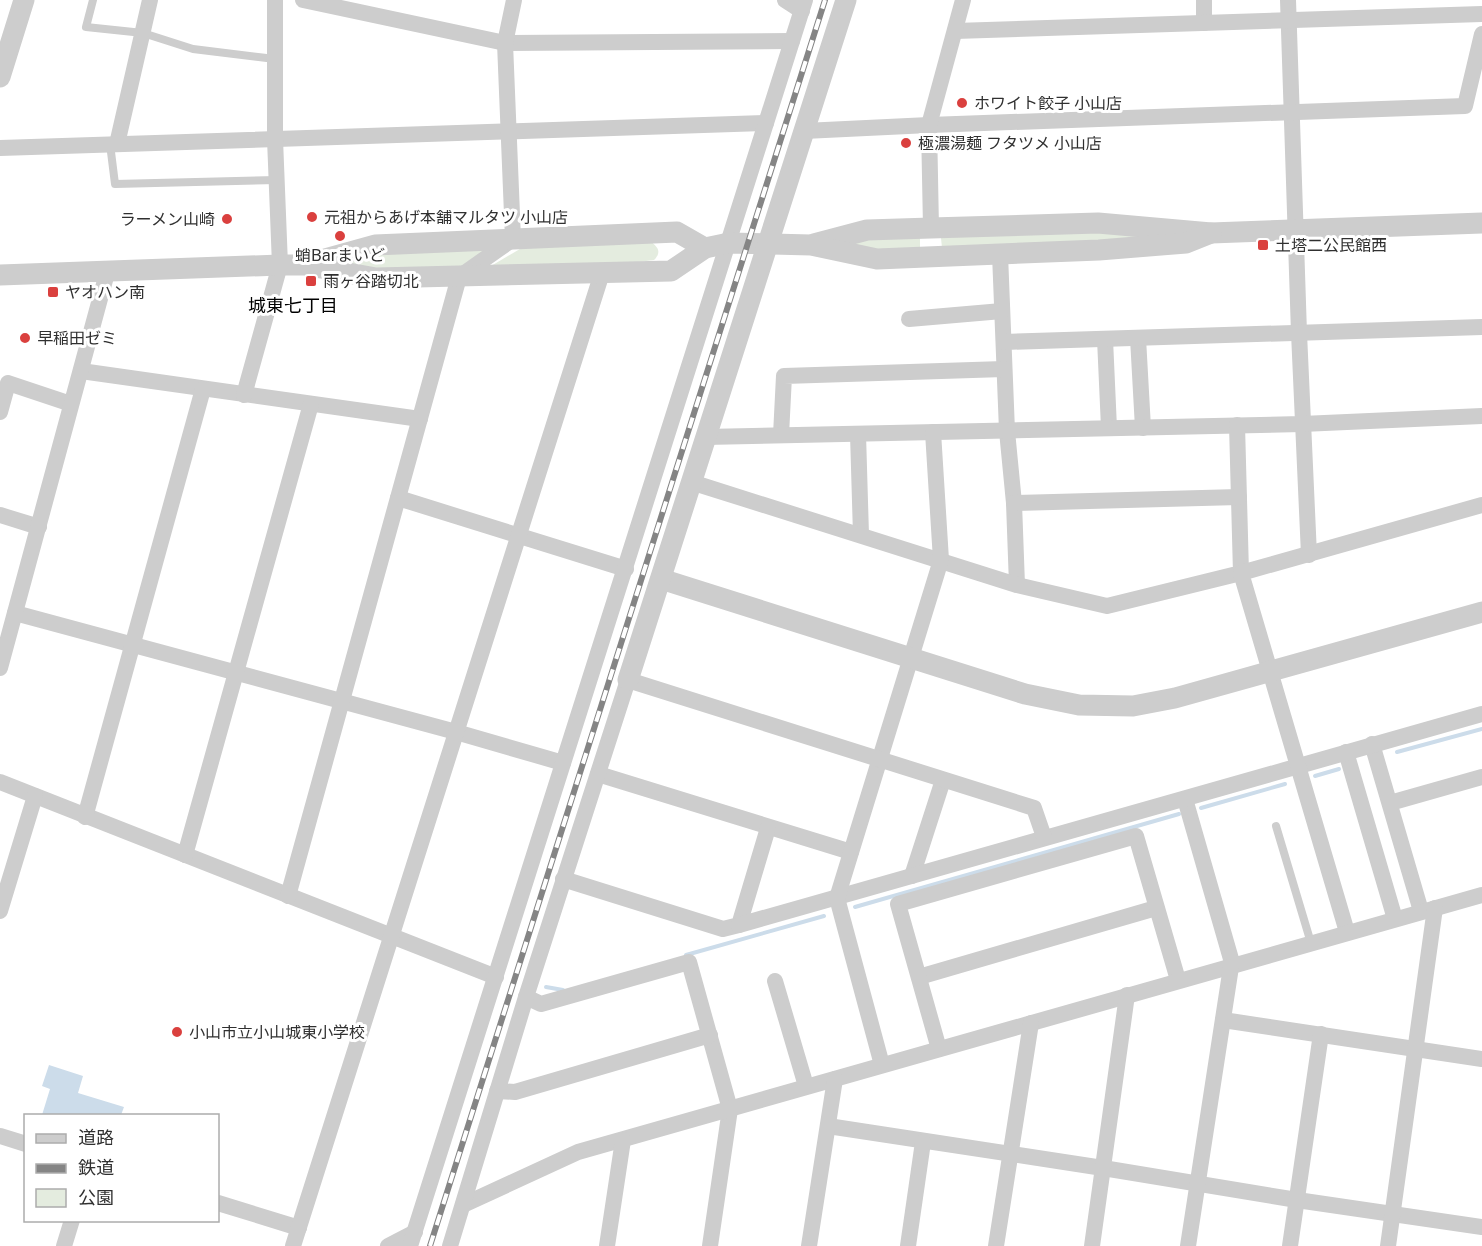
<svg xmlns="http://www.w3.org/2000/svg" width="1482" height="1246" viewBox="0 0 1482 1246" font-family="'Public Sans','Noto Sans JP',sans-serif">
<rect width="100%" height="100%" fill="#fff"/>
<g fill="#e4ecdf">
<polygon points="1102,227 1152,240 942,248 941,238"/>
<polygon points="920,232 920,255 854,249 856,238"/>
<path d="M650,241C658,247 662,252 654,260L614,265L491,266L525,246Z"/>
<polygon points="494,247 458,270 371,271 353,264 351,262 371,254"/>
</g>
<polygon fill="#ccdcea" points="49,1065 83,1076 78,1093 124,1107 121,1115 42,1115 50,1089 42,1086"/>
<g fill="none" stroke-linecap="round" stroke-linejoin="round">
<g stroke="#ccdcea" stroke-width="4">
<polyline points="1397,752 1482,729"/>
<polyline points="1315,776 1339,769"/>
<polyline points="1201,808 1285,784"/>
<polyline points="855,907 1179,814"/>
<polyline points="686,955 824,916"/>
<polyline points="546,987 563,990"/>
</g>
<g stroke="#cdcdcd" stroke-width="8">
<polyline points="93,0 86,27 143,33 193,49 275,59"/>
<polyline points="110,144 115,184 277,180"/>
<polyline points="1276,826 1311,943"/>
</g>
<g stroke="#cdcdcd" stroke-width="16">
<polyline points="303,0 505,43 792,41"/>
<polyline points="785,0 802,11"/>
<polyline points="1204,0 1204,23"/>
<polyline points="1288,0 1299,333 1309,555"/>
<polyline points="955,31 1482,14"/>
<polyline points="804,131 929,125 1465,106 1482,34"/>
<polyline points="117,144 150,0"/>
<polyline points="0,148 766,123"/>
<polyline points="931,228 929,125 963,0"/>
<polyline points="1000,254 1007,431 1014,503 1017,585"/>
<polyline points="909,319 1002,311"/>
<polyline points="1138,338 1143,428"/>
<polyline points="1105,339 1109,428"/>
<polyline points="1004,342 1482,327"/>
<polyline points="81,371 420,419"/>
<polyline points="244,395 280,265 275,139 275,0"/>
<polyline points="0,412 8,383 71,404"/>
<polyline points="858,434 861,535"/>
<polyline points="781,435 784,376 1004,369"/>
<polyline points="705,437 1302,424 1482,416"/>
<polyline points="691,482 1017,585 1107,606 1241,573 1237,425"/>
<polyline points="398,498 626,569"/>
<polyline points="1014,503 1239,497"/>
<polyline points="0,515 39,527"/>
<polyline points="15,613 456,732 563,763"/>
<polyline points="0,668 107,273"/>
<polyline points="1372,744 1421,911"/>
<polyline points="1346,752 1395,919"/>
<polyline points="598,774 851,852"/>
<polyline points="0,782 496,977"/>
<polyline points="1185,799 1233,966"/>
<polyline points="1390,803 1482,777"/>
<polyline points="85,817 203,389"/>
<polyline points="185,855 311,404"/>
<polyline points="912,876 943,780"/>
<polyline points="563,879 723,929 739,925 768,828"/>
<polyline points="288,896 459,277 513,239 505,43 514,0"/>
<polyline points="0,911 35,796"/>
<polyline points="739,925 1482,714"/>
<polyline points="1347,932 1241,573 1482,505"/>
<polyline points="919,977 1156,908"/>
<polyline points="775,981 806,1086"/>
<polyline points="526,997 541,1004 689,962 730,1109 710,1246"/>
<polyline points="1223,1020 1482,1059"/>
<polyline points="939,1049 898,904 1136,836 1178,980"/>
<polyline points="882,1065 837,898 941,560 933,432"/>
<polyline points="497,1091 515,1092 710,1035"/>
<polyline points="828,1126 1103,1168 1297,1200 1482,1227"/>
<polyline points="0,1136 26,1144"/>
<polyline points="218,1203 299,1228"/>
<polyline points="463,1205 578,1152 1482,895"/>
<polyline points="64,1246 72,1220"/>
<polyline points="293,1246 602,273"/>
<polyline points="388,1246 415,1232"/>
<polyline points="410,1246 805,0"/>
<polyline points="450,1246 526,997 628,680 1034,808 1044,837"/>
<polyline points="607,1246 623,1140"/>
<polyline points="809,1246 835,1079"/>
<polyline points="908,1246 923,1142"/>
<polyline points="996,1246 1031,1023"/>
<polyline points="1092,1246 1127,995"/>
<polyline points="1188,1246 1231,967"/>
<polyline points="1290,1246 1321,1034"/>
<polyline points="1388,1246 1435,908"/>
</g>
<g stroke="#cdcdcd" stroke-width="21">
<polyline points="0,77 24,0"/>
<polyline points="814,244 867,230 931,228 1098,223 1211,233 1482,223"/>
<polyline points="310,263 375,245 677,232 705,248"/>
<polyline points="0,275 280,265 304,265 376,278 671,271 705,248 729,243 811,245 877,259 1099,250 1186,243 1211,233"/>
<polyline points="661,579 1025,694 1079,705 1133,706 1175,698 1482,612"/>
<polyline points="628,680 846,0"/>
</g>
<g stroke="#858585" stroke-width="6">
<polyline id="rail" points="430,1246 825,0"/>
</g>
<use href="#rail" stroke="#fff" stroke-width="4" stroke-dasharray="11" stroke-linecap="butt"/>
</g>
<g fill="#da403e" stroke="#fff" stroke-width="2">
<circle cx="962" cy="103" r="6"/>
<circle cx="906" cy="143" r="6"/>
<circle cx="312" cy="217" r="6"/>
<circle cx="227" cy="219" r="6"/>
<circle cx="340" cy="236" r="6"/>
<rect x="1257" y="239" width="12" height="12" rx="3"/>
<rect x="305" y="275" width="12" height="12" rx="3"/>
<rect x="47" y="286" width="12" height="12" rx="3"/>
<circle cx="25" cy="338" r="6"/>
<circle cx="177" cy="1032" r="6"/>
</g>
<g text-anchor="middle" stroke-width="6" stroke-linejoin="round" paint-order="stroke">
<g font-size="16" fill="#303030" stroke="#fff" text-anchor="start">
<text x="974" y="109">ホワイト餃子 小山店</text>
<text x="918" y="149">極濃湯麺 フタツメ 小山店</text>
<text x="324" y="223">元祖からあげ本舗マルタツ 小山店</text>
<text x="215" y="225" text-anchor="end">ラーメン山崎</text>
<text x="1275" y="251">土塔二公民館西</text>
<text x="340" y="261" text-anchor="middle">蛸Barまいど</text>
<text x="323" y="287">雨ヶ谷踏切北</text>
<text x="65" y="298">ヤオハン南</text>
<text x="37" y="344">早稲田ゼミ</text>
<text x="189" y="1038">小山市立小山城東小学校</text>
</g>
<g font-size="18" fill="#000" stroke="#fff">
<text x="293" y="312">城東七丁目</text>
</g>
</g>
<rect x="24" y="1114" width="195" height="108" fill="#ffffff" stroke="#acacac" stroke-width="1.5"/>
<rect x="36" y="1134" width="30" height="9" fill="#cdcdcd" stroke="#acacac" stroke-width="1.5"/>
<text x="78" y="1144" font-size="18" fill="#303030">道路</text>
<rect x="36" y="1164" width="30" height="9" fill="#858585" stroke="#acacac" stroke-width="1.5"/>
<text x="78" y="1174" font-size="18" fill="#303030">鉄道</text>
<rect x="36" y="1189" width="30" height="18" fill="#e4ecdf" stroke="#acacac" stroke-width="1.5"/>
<text x="78" y="1204" font-size="18" fill="#303030">公園</text>
</svg>
